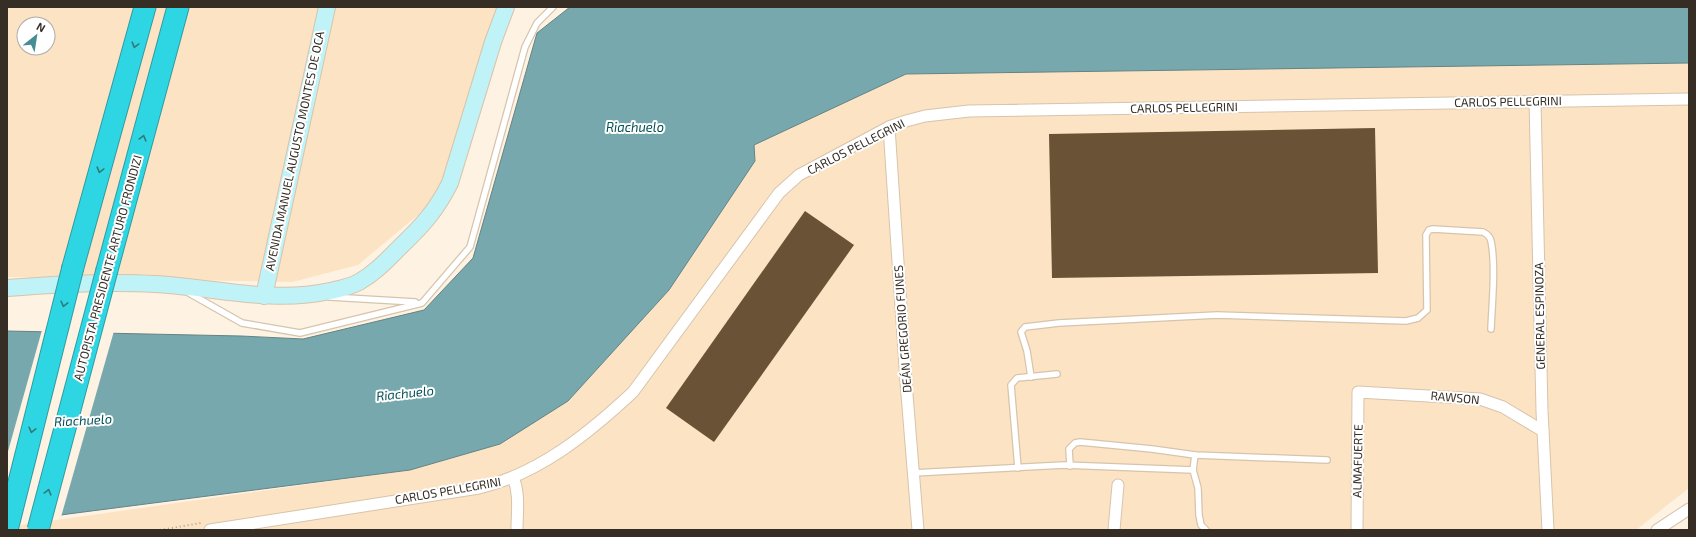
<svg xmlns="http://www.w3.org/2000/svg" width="1696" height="537" viewBox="0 0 1696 537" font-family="'Exo 2',sans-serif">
<rect width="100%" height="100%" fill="#fef2e3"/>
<g fill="#fce3c4" fill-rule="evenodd">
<path d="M7,7H503L454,185L358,265L292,282L7,277ZM24,24H48V48H24Z"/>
<polygon points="1689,63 1689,488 1636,530 7,530 7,527 410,470 500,444 753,145 906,74"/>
</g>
<polygon fill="#77a8ad" stroke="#648384" points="570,7 1689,7 1689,63 906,74 754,145 755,161 669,290 568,401 500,444 410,470 68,514 7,523 7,331 241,336 303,339 424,310 473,258 537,33"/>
<polygon fill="#fef2e3" points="42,330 114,331 61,517 7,525 7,455"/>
<g fill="#695235">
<polygon points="1375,128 1378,273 1052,278 1049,134"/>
<polygon points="805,211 854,245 714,442 666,408"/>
</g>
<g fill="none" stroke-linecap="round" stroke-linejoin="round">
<g stroke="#d7c4ac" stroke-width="8">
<g id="lane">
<polyline points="189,293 242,323 300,333 422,303 470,247 525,47 537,23 553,7"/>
<polyline points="330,297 415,302"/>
<path d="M1031,377L1027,351L1021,332L1025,327L1059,323L1217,315L1406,321L1418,318L1427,310L1426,235L1429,230L1433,229L1483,232C1487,234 1490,236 1491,241C1496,266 1492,303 1491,329"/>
<polyline points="1195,455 1193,470 1198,488 1199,515 1201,525 1206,530"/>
<polyline points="1070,466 1069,449 1075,443 1080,442 1152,449 1195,455 1327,460"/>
<polyline points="1018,468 1011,385 1017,378 1057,374"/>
<polyline points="913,473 1064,465 1193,470"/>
</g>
</g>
<g stroke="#d7c4ac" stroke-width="13">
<g id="street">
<polyline points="1535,101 1542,411 1548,530"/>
<polyline points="889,127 906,382 918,530"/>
<path d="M513,477C520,494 517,512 517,530"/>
<path d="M210,530L479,488C539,474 589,433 633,392L779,193L799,175L889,127L906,121L925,116L969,111L1689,99"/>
<polyline points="1114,530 1118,485"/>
<polyline points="1357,530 1358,392 1480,399 1503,407 1543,431"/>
<polyline points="1657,530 1689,509"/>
</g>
</g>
<g stroke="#d7c4ac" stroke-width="18">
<g id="secondary">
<path d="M7,288C56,284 106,281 155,284C214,287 271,304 330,291C339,289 350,287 359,282C375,273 387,260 400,247C422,226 436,211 450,183L493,42L506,7"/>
<polyline points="264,296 327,7"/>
</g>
</g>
<g stroke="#319ba0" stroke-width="23">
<g id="highway">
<polyline points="73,267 145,7"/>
<polyline points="107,270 178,7"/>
</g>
</g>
<polyline stroke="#aca195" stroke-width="2" stroke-dasharray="1 3" stroke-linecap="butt" points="160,530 201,523"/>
<use href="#lane" stroke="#fff" stroke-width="5.5"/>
<use href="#street" stroke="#fff" stroke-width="11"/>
<use href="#secondary" stroke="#c0f3f7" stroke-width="16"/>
<use href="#highway" stroke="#2ed6e3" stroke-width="21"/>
<g stroke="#319ba0" stroke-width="23" stroke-linecap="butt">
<g id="highway-bridge">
<polyline points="7,530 73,267"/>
<polyline points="38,530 107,270"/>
</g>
</g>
<use href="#highway-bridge" stroke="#2ed6e3" stroke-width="21"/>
</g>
<defs><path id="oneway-chevron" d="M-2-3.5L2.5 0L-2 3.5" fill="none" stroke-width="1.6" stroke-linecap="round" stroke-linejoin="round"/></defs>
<g stroke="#327a7a">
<use href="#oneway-chevron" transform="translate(135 45) rotate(105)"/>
<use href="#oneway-chevron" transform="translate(143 138) rotate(-75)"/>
<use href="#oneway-chevron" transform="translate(100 170) rotate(105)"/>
<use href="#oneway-chevron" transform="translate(64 304) rotate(104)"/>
<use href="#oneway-chevron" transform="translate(32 430) rotate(104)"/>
<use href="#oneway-chevron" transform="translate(48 492) rotate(-75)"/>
</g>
<g text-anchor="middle" stroke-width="4" stroke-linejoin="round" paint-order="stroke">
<g font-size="12" fill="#362e25" stroke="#fff">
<text transform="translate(1508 102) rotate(-1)" y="4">CARLOS PELLEGRINI</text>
<text transform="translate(1184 108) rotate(-1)" y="4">CARLOS PELLEGRINI</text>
<text transform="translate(856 147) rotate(-27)" y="4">CARLOS PELLEGRINI</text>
<text transform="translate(295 151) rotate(-78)" y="4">AVENIDA MANUEL AUGUSTO MONTES DE OCA</text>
<text transform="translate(108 268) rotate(-75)" y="4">AUTOPISTA PRESIDENTE ARTURO FRONDIZI</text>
<text transform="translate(1540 316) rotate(-91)" y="4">GENERAL ESPINOZA</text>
<text transform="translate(903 329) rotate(-94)" y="4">DEÁN GREGORIO FUNES</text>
<text transform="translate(1455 398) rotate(5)" y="4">RAWSON</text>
<text transform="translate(1358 461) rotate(-89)" y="4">ALMAFUERTE</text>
<text transform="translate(448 491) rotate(-10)" y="4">CARLOS PELLEGRINI</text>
</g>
<g font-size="13" font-style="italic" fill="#045157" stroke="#fff">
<text x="635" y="132">Riachuelo</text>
<text transform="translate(405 393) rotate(-6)" y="5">Riachuelo</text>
<text transform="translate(83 420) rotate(-3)" y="5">Riachuelo</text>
</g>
</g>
<rect width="1696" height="537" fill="none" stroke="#362e25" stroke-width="16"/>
<g transform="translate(36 36) rotate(30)"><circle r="19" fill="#ffffff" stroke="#afaba8"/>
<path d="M0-3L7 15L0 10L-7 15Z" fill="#468d93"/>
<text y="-6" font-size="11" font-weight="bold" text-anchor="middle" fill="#362e25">N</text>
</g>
</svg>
